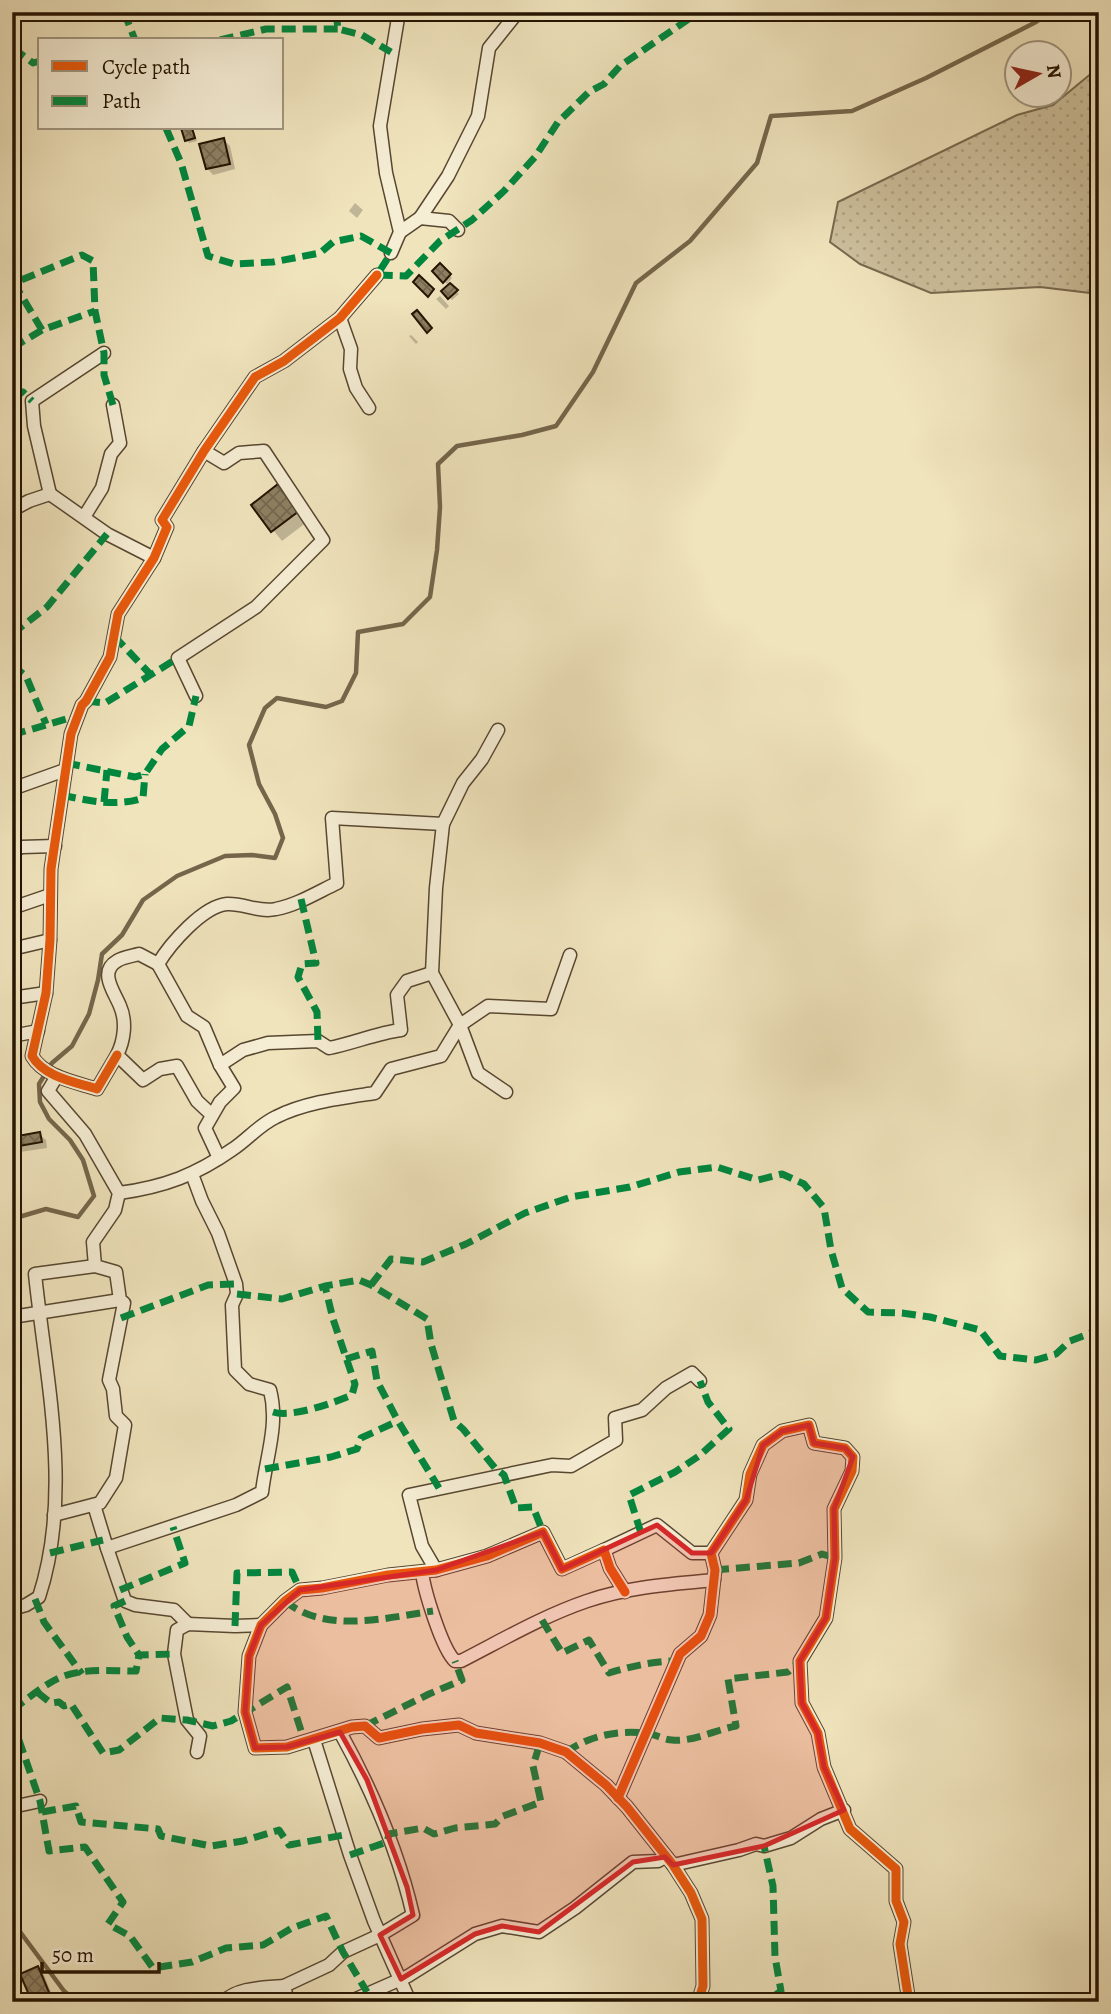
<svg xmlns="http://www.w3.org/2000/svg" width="1111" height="2014" viewBox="0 0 1111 2014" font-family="Alegreya,serif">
<defs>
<pattern id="grass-dots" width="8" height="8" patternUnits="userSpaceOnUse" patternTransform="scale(1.75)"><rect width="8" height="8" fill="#cdc09d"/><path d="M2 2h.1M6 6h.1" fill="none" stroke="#b0a485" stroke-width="1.8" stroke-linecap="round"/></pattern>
<pattern id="building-cross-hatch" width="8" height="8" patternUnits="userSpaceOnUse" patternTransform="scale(1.75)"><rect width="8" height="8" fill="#8e8063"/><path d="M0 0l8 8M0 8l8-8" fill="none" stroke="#74684f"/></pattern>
</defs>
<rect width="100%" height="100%" fill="#f0e4bd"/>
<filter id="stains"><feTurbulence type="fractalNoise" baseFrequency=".00286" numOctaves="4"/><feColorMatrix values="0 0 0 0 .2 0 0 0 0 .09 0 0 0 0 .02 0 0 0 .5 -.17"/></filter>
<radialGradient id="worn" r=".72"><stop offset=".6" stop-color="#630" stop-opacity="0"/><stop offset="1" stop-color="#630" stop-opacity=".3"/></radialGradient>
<polygon fill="url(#grass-dots)" stroke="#786a4f" stroke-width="2" points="1099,67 1099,294 1040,287 931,293 860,264 830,242 838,202 1017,115 1053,105"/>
<g fill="#0003">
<polygon points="182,128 193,128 197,141 189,143"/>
<polygon points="224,140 230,146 235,169 213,175 207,168"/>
<polygon points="355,203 363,210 357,218 349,211"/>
<polygon points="440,266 452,278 447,284 434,271"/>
<polygon points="450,285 459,294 452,300 444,292"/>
<polygon points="440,296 449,306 446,309 436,299"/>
<polygon points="411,335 418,342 416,344 409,336"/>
<polygon points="278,486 307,522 282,541 253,505"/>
<polygon points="39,1134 46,1140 47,1148 20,1152 14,1146"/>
<polygon points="12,1940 22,1956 12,1962"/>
<polygon points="38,1968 44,1975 55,2002 34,2002"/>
</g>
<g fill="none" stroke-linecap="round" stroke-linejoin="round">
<g stroke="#75664b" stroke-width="4.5">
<polyline points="12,1219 46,1209 78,1217 94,1196 83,1160 70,1140 49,1119 40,1102 39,1084 52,1063 72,1046 89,1014 98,980 102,954 122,935 143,900 177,876 225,856 252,855 275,858 283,838 275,814 259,784 249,745 265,708 277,698 326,707 342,701 356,673 358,632 403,624 430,597 437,550 440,507 438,464 457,446 522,435 556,426 593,372 636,283 690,241 757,163 771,116 852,111 926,78 1036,22 1050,12"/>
<polyline points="12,1481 14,1484 12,1492"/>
<polyline points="12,1921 64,1991 76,2002"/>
</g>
</g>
<g fill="url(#building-cross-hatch)" stroke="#241301" stroke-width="2">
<polygon points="181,128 192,128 195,138 185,141"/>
<polygon points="224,138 230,164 206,169 199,144"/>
<polygon points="440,263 451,274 443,283 432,271"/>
<polygon points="419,275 434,289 428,297 413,282"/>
<polygon points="450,283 458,290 448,299 441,291"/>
<polygon points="417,310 432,328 427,333 412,314"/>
<polygon points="278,484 299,511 271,532 251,505"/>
<polygon points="40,1132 42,1142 13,1147 12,1137"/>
<polygon points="38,1966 53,2002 32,2002 20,1974"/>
</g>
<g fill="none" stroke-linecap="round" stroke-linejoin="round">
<g stroke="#574730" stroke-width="15">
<g id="street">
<polyline points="420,218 448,176 478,116 489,48 517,13"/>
<polyline points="400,232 420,218 449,221 458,230"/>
<polyline points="391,253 400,232 386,173 380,126 399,12"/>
<polyline points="340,318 351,349 350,369 356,388 369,408"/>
<polyline points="50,494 34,426 32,401 104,353"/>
<polyline points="12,510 29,501 50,494 107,534 154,558"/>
<polyline points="84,517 102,488 111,454 120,443 113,405"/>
<polyline points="196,696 178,658 256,607 323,540 264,451 239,453 224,463 204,451"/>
<polyline points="498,730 482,759 463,783 443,824 436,888 432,973 460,1025 478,1073 506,1092"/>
<polyline points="12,789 65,770"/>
<polyline points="12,851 22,847 55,846"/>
<polyline points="12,908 50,895"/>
<polyline points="12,949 50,940"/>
<polyline points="158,964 187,1016 204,1027 220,1065 234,1088 220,1102 205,1128 219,1158"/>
<polyline points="12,998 46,993"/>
<polyline points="12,1036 38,1031"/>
<path d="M117,1055L97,1089C75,1082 44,1077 32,1056L46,993L50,940L51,869L71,734L82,705L86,701L110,657L118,614L154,558L167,527L162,520L204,451L255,377L284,361L340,318L377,275"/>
<path d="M220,1065L243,1050L268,1043L318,1041L329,1048C354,1043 377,1033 401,1030L397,995L407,981L432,973"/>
<path d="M212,1115L197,1101L177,1066L160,1069L143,1080L117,1055C124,1041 127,1022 120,1006C115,993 98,972 117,961C123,957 132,956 139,954L158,964C170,944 203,906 227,904C244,903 259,913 276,909C297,905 318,892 337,883L332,818L443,824"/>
<path d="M119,1193C164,1187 196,1175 233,1149C248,1139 259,1125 276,1117C306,1102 342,1098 375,1093L391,1069L441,1056L460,1025L488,1006L551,1009L570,955"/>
<polyline points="12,1317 120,1300"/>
<path d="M94,1505L107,1548L236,1505L262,1492C266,1457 279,1425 270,1390L249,1384L235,1370L232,1305L237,1294L236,1284L218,1233L202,1201L192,1174"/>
<polyline points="54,1515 100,1503 116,1478 125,1425 116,1416 113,1389 109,1380 124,1303 120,1300 116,1272 95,1266 93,1242 115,1210 119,1193 85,1134 48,1091 57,1076"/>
<polyline points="107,1548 125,1601 135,1605 174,1610 188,1624"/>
<polyline points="604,1550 657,1525 692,1553 711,1553"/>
<polyline points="436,1570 422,1546 409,1495 552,1465 571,1466 616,1440 615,1418 642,1410 666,1388 692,1373 700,1381"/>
<path d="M422,1572C424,1590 442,1649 455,1661H461C502,1640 543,1616 587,1601C628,1587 671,1584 714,1580"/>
<polyline points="625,1592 610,1568 604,1550 562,1569 543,1532 487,1556 436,1570 388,1575 322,1588 300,1590 285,1601 261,1625 249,1656 245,1712 255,1748 287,1747 352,1727 365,1726 379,1738 422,1729 459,1725 476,1733 540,1743 566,1752 606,1785 627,1807 673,1865 691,1893 702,1919 703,1986 698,2002"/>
<path d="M12,1609L26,1605L39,1597C73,1493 46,1380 35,1274L95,1266"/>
<polyline points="314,1740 350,1855 374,1921 410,2002"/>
<polyline points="197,1752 200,1736 187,1720 174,1654 177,1630 188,1624 235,1626 261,1625"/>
<polyline points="618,1798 680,1654 701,1636 710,1615 715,1570 711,1553 746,1500 750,1474 763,1445 782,1431 809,1425 814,1443 845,1448 853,1457 852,1471 834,1509 835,1558 826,1618 800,1661 802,1703 818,1733 824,1767 850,1829 896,1869 896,1901 904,1922 900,1944 909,2002"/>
<polyline points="12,1807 40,1801"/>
<polyline points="673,1865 739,1850 756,1844 764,1846 791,1838 821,1819 844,1810"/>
<path d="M223,2002C238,1987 263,1988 284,1986"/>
<path d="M288,2002L284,1986L329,1965L343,1952L380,1935L413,1915C398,1850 372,1790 340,1732"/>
<polyline points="349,2002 408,1976 475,1934 502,1926 539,1932 575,1908 633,1862 658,1861 665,1857"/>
</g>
</g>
<use href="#street" stroke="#f5edd4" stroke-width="12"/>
<g stroke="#00873e" stroke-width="7" stroke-dasharray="14 7" stroke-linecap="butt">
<polyline points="124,12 135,40"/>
<polyline points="336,12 338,29 362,35 391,52"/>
<polyline points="220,40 266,29 338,29"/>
<polyline points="12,52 17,51 33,63 40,61"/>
<polyline points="166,128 181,163 208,256 234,264 273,262 320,253 333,242 361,236 391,253 377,275 406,276 440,241 472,220 504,191 535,157 558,122 589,92 604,84 620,66 699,12"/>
<polyline points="42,330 14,283 82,255 93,261 95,311 104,353 104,375 113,405"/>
<polyline points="12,348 42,330 95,311"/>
<polyline points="12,394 23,392 32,401"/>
<polyline points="12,634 47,607 107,534"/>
<polyline points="114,636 151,675"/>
<polyline points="12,665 26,676 46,724"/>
<polyline points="86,701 105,703 178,658"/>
<polyline points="12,735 76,716"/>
<polyline points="66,763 135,777 145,774 162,749 189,726 196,696"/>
<path d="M62,795C89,801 117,807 143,798L145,774"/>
<polyline points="104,802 107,770"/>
<polyline points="301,899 316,963 302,964 298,977 317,1012 318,1041"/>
<polyline points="371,1285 391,1259 423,1262 466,1244 525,1213 571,1197 630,1187 679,1172 717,1167 758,1180 782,1174 804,1184 824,1208 831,1250 842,1288 868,1312 902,1313 930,1317 980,1330 1000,1356 1036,1360 1056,1354 1070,1341 1099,1330"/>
<polyline points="237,1294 282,1299 325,1286 359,1280 371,1285 427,1319 431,1344 454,1421 463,1429 495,1468 504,1475 516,1508 533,1507 543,1532"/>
<polyline points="121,1318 208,1285 236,1284"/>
<polyline points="346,1359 372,1351 377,1381 398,1421 439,1488"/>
<path d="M273,1412C292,1418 333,1403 352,1395L355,1384L333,1319L325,1286"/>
<polyline points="265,1469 331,1457 357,1449 361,1438 398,1421"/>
<polyline points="641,1533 629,1495 675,1472 699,1456 729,1429 708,1402 700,1381"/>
<polyline points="50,1553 103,1540"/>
<polyline points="715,1570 799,1563 822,1554 835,1558"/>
<polyline points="120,1590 185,1563 173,1527"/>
<polyline points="35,1599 44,1622 82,1674"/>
<polyline points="125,1601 114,1606 127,1637 139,1655 174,1654"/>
<path d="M285,1601C325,1634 385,1618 433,1611"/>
<path d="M542,1620L562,1653L589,1640L609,1673C632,1666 654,1661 678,1661"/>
<polyline points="235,1626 237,1573 292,1572 300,1590"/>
<polyline points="37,1692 51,1703 59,1702 64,1706 71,1704 103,1753 119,1750 160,1718 187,1720 213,1726 231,1721 287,1687 305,1743"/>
<path d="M12,1710C28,1699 45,1683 64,1676C86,1668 114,1671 136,1671L139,1655"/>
<polyline points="12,1720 40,1801 49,1851 85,1847 123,1902 108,1924 130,1936 153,1968 192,1962 226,1948 263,1945 292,1928 326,1916 343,1952 367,1992"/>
<polyline points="365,1726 429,1694 462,1680 455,1661"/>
<path d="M566,1752C589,1736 617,1730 645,1733C654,1733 663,1740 672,1740C693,1742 715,1730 736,1726L728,1679L788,1672L800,1661"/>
<polyline points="42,1812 76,1806 81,1822 158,1829 161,1836 211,1846 243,1841 279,1830 289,1845 344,1835"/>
<polyline points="350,1855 387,1842 389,1834 423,1828 434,1834 455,1828 495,1824 503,1816 541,1802 533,1766 540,1743"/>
<polyline points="757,2002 767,2001 781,1991 775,1957 773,1886 764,1846"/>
</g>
<g stroke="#f5edd4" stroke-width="13">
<g id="cycleway">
<path d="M117,1055L97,1089C75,1082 44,1077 32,1056L46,993L50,940L51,869L71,734L82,705L86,701L110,657L118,614L154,558L167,527L162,520L204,451L255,377L284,361L340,318L377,275"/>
<polyline points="625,1592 610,1568 604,1550 562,1569 543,1532 487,1556 436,1570 388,1575 322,1588 300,1590 285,1601 261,1625 249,1656 245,1712 255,1748 287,1747 352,1727 365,1726 379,1738 422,1729 459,1725 476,1733 540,1743 566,1752 606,1785 627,1807 673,1865 691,1893 702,1919 703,1986 698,2002"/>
<polyline points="618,1798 680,1654 701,1636 710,1615 715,1570 711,1553 746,1500 750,1474 763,1445 782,1431 809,1425 814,1443 845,1448 853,1457 852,1471 834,1509 835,1558 826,1618 800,1661 802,1703 818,1733 824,1767 850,1829 896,1869 896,1901 904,1922 900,1944 909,2002"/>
</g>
</g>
<use href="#cycleway" stroke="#e8590c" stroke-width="9"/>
</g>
<path fill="#d62828" fill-opacity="0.2" stroke="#d62828" stroke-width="5" stroke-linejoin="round" d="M809,1425L814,1443L845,1448L853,1457L834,1509L835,1558L826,1618L800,1661L802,1703L818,1733L824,1767L844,1810L764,1846L673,1865L665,1857L633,1862L539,1932L502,1926L475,1934L401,1979L380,1935L413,1915L407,1887L367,1780L340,1732L287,1747L255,1748L245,1712L249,1656L261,1625L300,1590L436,1570L543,1532L562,1569L657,1525L692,1553H711L746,1500L763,1445L782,1431Z"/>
<rect width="1111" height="2014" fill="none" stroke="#f0e4bd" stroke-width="42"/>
<rect x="14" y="14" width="1083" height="1986" fill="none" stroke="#241301" stroke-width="3.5"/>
<rect x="21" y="21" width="1069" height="1972" fill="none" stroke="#241301" stroke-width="2"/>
<rect x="38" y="38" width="245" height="91" fill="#f5edd4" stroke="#a19680" stroke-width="2"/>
<rect x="52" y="61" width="35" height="10" fill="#e8590c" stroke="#a19680" stroke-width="2"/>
<text x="102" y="74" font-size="21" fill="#241301">Cycle path</text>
<rect x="52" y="96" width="35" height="10" fill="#00873e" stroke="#a19680" stroke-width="2"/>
<text x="102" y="108" font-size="21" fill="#241301">Path</text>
<g transform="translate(1038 74) rotate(81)"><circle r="33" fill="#f5edd4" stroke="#a19680" stroke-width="2"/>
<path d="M0-5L12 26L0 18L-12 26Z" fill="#8f2418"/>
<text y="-10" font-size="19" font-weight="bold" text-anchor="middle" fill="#241301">N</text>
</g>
<path d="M42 1962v10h117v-10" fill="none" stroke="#241301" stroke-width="3.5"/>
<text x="52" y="1962" font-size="21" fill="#241301" stroke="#f5edd4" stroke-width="5" paint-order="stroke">50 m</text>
<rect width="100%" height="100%" filter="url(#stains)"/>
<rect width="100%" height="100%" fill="url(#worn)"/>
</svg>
